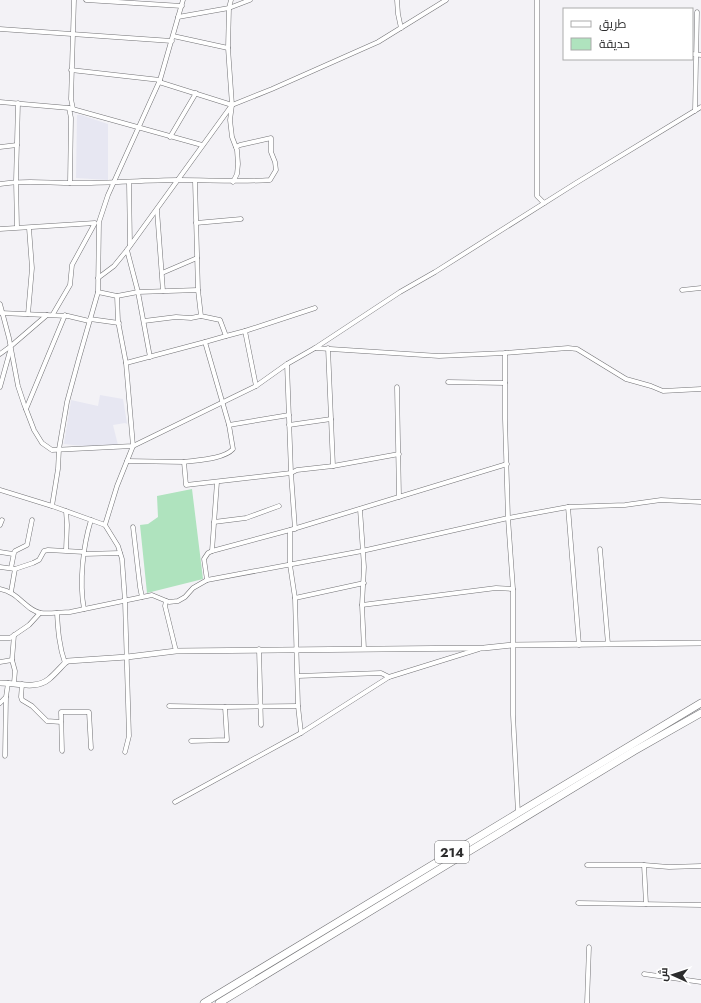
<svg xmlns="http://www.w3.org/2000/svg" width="701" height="1003" viewBox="0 0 701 1003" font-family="Jost,Cairo,sans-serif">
<rect width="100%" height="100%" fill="#f3f2f6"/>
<g fill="#e7e7f2">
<polygon points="77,115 81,115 108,124 108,180 76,178"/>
<polygon points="100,395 123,399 127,424 125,423 113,425 118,445 92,447 64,444 71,400 98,406"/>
</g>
<polygon fill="#afe3be" points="192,489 203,579 147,593 140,525 148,524 158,517 157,496"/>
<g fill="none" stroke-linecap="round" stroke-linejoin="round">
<g stroke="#727275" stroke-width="5">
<g id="minor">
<polyline points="86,0 182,6"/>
<polyline points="231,0 229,8 228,48 232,105 230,120 232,137 237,150 238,164 237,174 233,182"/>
<polyline points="397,0 398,14 401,28"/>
<polyline points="537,0 537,196 544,203"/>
<polyline points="178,17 229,8 250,0"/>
<polyline points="0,29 172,41"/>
<polyline points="173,36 228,48"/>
<polyline points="692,54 701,55"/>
<polyline points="71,70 160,80"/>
<polyline points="159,82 232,105"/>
<polyline points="0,102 69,108 202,145"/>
<polyline points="69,108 71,118 70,183"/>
<polyline points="73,109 71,99 74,0"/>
<polyline points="695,111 697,12"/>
<polyline points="170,137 196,93"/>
<polyline points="0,147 17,145"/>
<polyline points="195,181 198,290"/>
<polyline points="129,183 130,245"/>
<path d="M0,184C27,179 54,184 82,183C114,183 146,180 179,180C209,180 239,182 270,180L276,170L275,162L271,152V138L240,145L236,147"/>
<polyline points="157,210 163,291"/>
<polyline points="196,223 241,219"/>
<polyline points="17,227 16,181 18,103"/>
<polyline points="0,229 95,223 72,265 70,285 53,314"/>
<polyline points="162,273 197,258"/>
<polyline points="98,278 114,266 127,250"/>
<polyline points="682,290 701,288"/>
<polyline points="98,292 117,296 138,292 198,290 201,316 220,320 226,336 245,331 256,386"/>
<polyline points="0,304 9,338 18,386 24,404 34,430 42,443 52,450 133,446 256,386 287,364 315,348 400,292 435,272 576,183 701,107"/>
<polyline points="1,313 68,316 89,321"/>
<polyline points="28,314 32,268 29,228"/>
<polyline points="90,319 119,323"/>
<polyline points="144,321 176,317 191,318 201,316"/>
<polyline points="245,331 315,308"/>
<polyline points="205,342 226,336"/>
<polyline points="315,348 439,356 505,353 568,348 577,349 626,379 651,386 663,391 701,389"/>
<polyline points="328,348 333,466"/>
<polyline points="505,353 505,419 508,518 513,589 513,715 518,813"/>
<polyline points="0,354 11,346 47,315"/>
<polyline points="150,357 138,292 127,250 232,105 272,89 378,42 446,0"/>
<path d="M126,363L205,342L229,425L233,449C224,459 198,460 184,462"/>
<polyline points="287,364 291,473 295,529"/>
<polyline points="448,382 505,383"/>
<polyline points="0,387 10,351"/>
<polyline points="397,387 399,497"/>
<polyline points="26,409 65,315"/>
<polyline points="229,425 289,415"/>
<polyline points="289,425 331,419"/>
<polyline points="127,461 184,462 186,485 291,473 297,470 333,466 399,454"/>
<polyline points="507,464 290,530 212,551 208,553 204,559 207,580 362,551 508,518 568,507 625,505 661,500 701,502"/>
<polyline points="0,490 52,506 105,525 118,546 122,559 125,601 129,736 125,752"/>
<polyline points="52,506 58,469 59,449 67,402 79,358 98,292 99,222 108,195 160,80 183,0"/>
<polyline points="568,507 579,645"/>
<polyline points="360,509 364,567 362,605 364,649"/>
<polyline points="66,511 67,525 66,550"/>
<polyline points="214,522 246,518 279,506"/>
<polyline points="0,525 2,520"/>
<polyline points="105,525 117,486 133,446 126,363 118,321 117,296"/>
<polyline points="133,527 140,587 142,597"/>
<polyline points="290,530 290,565 295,598 298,706 301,733"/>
<polyline points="600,549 608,644"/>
<polyline points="212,551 217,482"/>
<polyline points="0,552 13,554"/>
<polyline points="84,554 120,553"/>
<polyline points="0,567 15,569 11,592"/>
<polyline points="11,568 14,553 15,551 27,545 32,520"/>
<polyline points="15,569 33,563 39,560 44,551 48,550 84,552"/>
<path d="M0,589C19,592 26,611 41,613C50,614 61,612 70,612L152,595L169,602L178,601L185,597L193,588L207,580"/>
<polyline points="295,598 364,583"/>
<polyline points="166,601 165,606 176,651"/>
<polyline points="362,605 496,588 513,589"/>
<path d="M84,609C79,582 83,546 91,520"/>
<path d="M57,613C58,630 59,646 65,663"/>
<polyline points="14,635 12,660 15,671 14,683"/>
<polyline points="0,638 10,638 29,625 40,613"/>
<polyline points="259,649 261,725"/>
<polyline points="0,662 12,660"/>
<polyline points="298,676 381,673 389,677"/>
<polyline points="22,684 21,697 22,700 32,706 47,721 61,722"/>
<polyline points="0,703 6,697 8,683"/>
<polyline points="169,706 225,707 298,706"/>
<polyline points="191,741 227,740 225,707"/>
<polyline points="62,751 61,712 89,712 91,748"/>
<polyline points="5,756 6,697"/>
<polyline points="175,802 301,733 389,677 479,649"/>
<polyline points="587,865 644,865 669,867 701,866"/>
<polyline points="644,865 646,904"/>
<polyline points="578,903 701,905"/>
<polyline points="644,974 701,982"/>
<polyline points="587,1003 589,947"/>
</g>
</g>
<g stroke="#727275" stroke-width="6">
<path id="tertiary" d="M0,683C16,683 36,690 49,679C55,674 60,668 65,663L68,661L127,657L176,651L484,648L512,645L701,643"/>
</g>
<g stroke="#727275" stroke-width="8">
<g id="trunk">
<polyline points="204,1003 518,813 701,703"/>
<polyline points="219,1003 634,751 701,713"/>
</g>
</g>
<use href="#minor" stroke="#fff" stroke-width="4"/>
<use href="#tertiary" stroke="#fff" stroke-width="5"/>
<use href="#trunk" stroke="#fff" stroke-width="7"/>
</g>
<g text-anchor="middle" stroke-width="3" stroke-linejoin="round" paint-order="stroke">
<rect fill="#fff" stroke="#6b6b6c" stroke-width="1" x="435" y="841" width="34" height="22" rx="3"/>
<g font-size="13" font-weight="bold" fill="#2c2c2d">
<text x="452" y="857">214</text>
</g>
</g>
<rect x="563" y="8" width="130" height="52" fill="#ffffff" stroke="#ababab"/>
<rect x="571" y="21" width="20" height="6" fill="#ffffff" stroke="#ababab"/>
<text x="599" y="28" font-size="12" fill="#2c2c2d">طريق</text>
<rect x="571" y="38" width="20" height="12" fill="#afe3be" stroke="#ababab"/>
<text x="599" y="48" font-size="12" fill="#2c2c2d">حديقة</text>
<g transform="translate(673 975) rotate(273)" stroke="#ffffff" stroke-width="3" paint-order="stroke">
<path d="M0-3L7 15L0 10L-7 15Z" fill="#2c2c2d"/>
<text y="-6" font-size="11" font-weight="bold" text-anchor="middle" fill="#2c2c2d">ش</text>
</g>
</svg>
